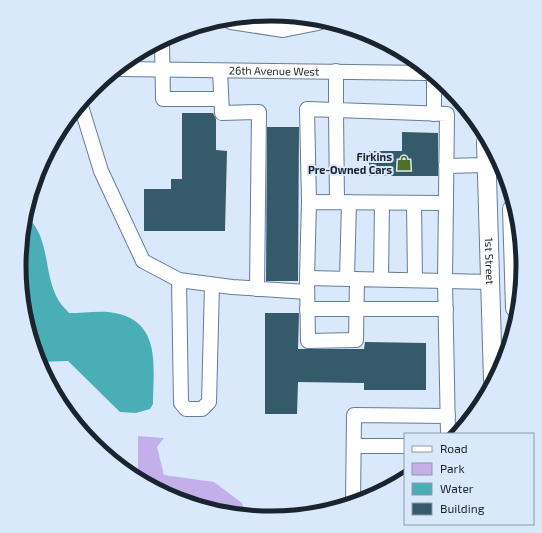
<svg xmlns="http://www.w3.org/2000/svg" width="542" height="533" viewBox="0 0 542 533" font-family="'Exo 2',sans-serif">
<rect width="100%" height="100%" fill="#d9e9fb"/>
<polygon fill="#c3b0eb" points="138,436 164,438 157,447 164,475 214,482 242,503 245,514 174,500 138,476"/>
<path fill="#4aaeb6" d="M28,221L32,222C50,244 44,277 59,301C61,305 66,309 69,313C84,313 101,310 115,313C162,322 153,368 153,404L150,409L136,413L120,412L68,361L37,362L19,266Z"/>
<g fill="#355a6a">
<polygon points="182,113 213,113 216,119 216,150 227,151 225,231 144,231 144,189 171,189 171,179 182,179"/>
<polygon points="267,127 299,127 298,281 266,281"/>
<polygon points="402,132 438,133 438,176 369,176 369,151 402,151"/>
<polygon points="265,313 299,313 298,349 364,349 365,342 426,343 426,390 364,390 364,383 298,382 297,414 265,414"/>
</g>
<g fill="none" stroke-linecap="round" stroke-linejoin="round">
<g stroke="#657d97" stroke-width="16">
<g id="minor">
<polyline points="231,22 283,30 318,23"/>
<polyline points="162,42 163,99 221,99"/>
<path id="s1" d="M121,69L427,73"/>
<polyline points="220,71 222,113 259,112 257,289"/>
<polyline points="336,71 336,110 447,114 445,281 448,434"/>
<polyline points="434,77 434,114"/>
<polyline points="81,106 101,171 143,261 179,280 232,287 307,292"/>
<polyline points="446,166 486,165"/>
<polyline points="309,202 307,109 336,110 337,202"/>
<polyline points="414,203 415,280"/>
<polyline points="307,278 309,202 446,203"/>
<polyline points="347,279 349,202"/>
<polyline points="357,279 356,340 308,341 307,278 491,282"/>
<polyline points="381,279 382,203"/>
<polyline points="179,280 181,403 186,409 202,409 209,402 212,285"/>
<polyline points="307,309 446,309"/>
<polyline points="354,446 405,446"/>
<polyline points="353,503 354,415 448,416"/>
</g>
</g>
<g stroke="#657d97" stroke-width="20">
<g id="major">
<path id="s2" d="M486,142L493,380"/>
<polyline points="512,209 515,308"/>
</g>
</g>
<use href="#minor" stroke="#fff" stroke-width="14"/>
<use href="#major" stroke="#fff" stroke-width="18"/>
</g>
<defs>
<g id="shop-bare" transform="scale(1.2)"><path d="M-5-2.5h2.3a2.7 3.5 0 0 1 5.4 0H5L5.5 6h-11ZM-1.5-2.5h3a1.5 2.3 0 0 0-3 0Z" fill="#4f7028" stroke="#d9e9fb" stroke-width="2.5" paint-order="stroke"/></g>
</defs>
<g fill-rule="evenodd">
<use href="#shop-bare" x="404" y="163"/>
</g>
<g text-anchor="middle" stroke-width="4" stroke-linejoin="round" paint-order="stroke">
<g font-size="11" fill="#1a242e" stroke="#d9e9fb">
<text dy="4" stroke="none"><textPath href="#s1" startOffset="153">26th Avenue West</textPath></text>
<text dy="4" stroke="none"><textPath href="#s2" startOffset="119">1st Street</textPath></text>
</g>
<g font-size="11" font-weight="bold" fill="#1a242e" stroke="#d9e9fb" text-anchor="end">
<text x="392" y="161">Firkins<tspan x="392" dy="13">Pre-Owned Cars</tspan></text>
</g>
</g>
<path d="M0 0H542V533H0ZM26 266a245 245 0 1 1 490 0a245 245 0 1 1-490 0Z" fill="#d9e9fb" fill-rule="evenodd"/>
<path fill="none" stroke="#1a242e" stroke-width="5" d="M26 266a245 245 0 1 1 490 0a245 245 0 1 1-490 0Z"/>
<rect x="404" y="433" width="130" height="92" fill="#d9e9fb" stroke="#8d9aa9"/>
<rect x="412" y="446" width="20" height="6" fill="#ffffff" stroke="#8d9aa9"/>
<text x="440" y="453" font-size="12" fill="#1a242e">Road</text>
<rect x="412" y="463" width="20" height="12" fill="#c3b0eb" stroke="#8d9aa9"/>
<text x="440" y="473" font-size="12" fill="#1a242e">Park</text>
<rect x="412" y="483" width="20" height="12" fill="#4aaeb6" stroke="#8d9aa9"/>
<text x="440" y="493" font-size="12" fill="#1a242e">Water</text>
<rect x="412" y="503" width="20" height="12" fill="#355a6a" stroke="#8d9aa9"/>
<text x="440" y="513" font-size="12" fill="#1a242e">Building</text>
</svg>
